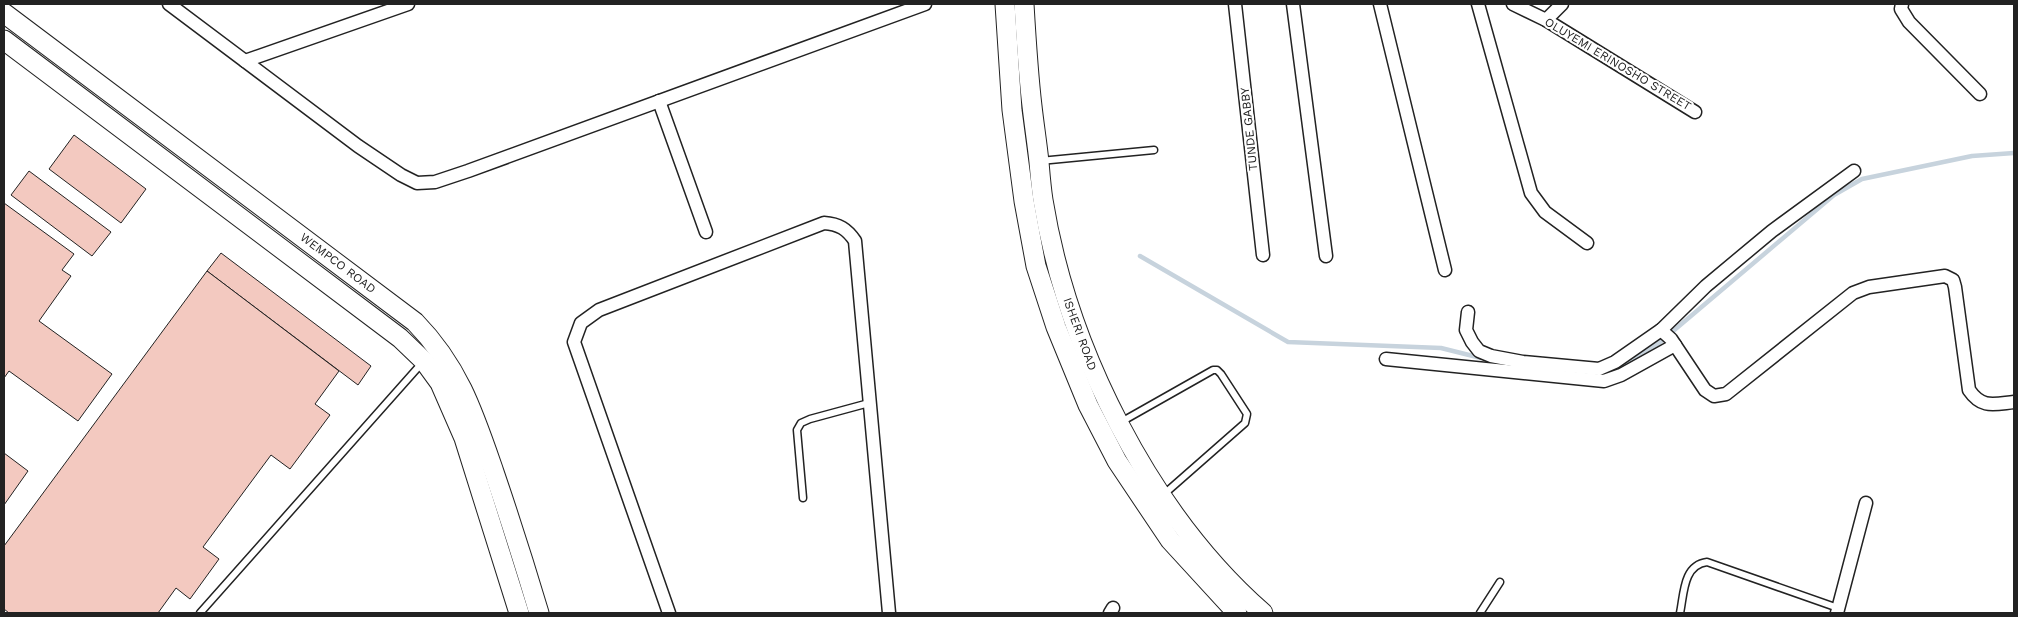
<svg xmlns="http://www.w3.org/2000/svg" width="2018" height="617" viewBox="0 0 2018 617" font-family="'Work Sans',sans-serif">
<rect width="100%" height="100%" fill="#fff"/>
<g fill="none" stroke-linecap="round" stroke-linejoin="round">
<g stroke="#c7d3dd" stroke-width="4.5">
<polyline points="1140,256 1288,342 1441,348 1481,358"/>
<polyline points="1600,373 1613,372 1659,343 1834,195 1862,179 1972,156 2014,153"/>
</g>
</g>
<g fill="#f3c9c0" stroke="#222">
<polygon points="74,135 146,189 121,223 49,169"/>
<polygon points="29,171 111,232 92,256 11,195"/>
<polygon points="4,203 74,254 62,270 71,276 39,321 112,374 78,421 9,371 4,378"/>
<polygon points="221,253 371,366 358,385 207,271"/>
<polygon points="207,271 339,371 315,404 330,415 290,469 271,455 203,547 219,559 190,599 176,588 158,613 9,613 4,609 4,546"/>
<polygon points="4,453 28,471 4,505"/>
</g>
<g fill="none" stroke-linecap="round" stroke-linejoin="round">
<g stroke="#222" stroke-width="9">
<g id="lane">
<polyline points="1040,161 1154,150"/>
<polyline points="1121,422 1213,370 1217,370 1221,374 1247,414 1245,423 1163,495"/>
<polyline points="803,498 797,430 801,423 810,419 869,403"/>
<polyline points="200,613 422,363"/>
<polyline points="1480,613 1500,582"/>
<path d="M1680,613C1684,594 1683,565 1707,562L1838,608"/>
</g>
</g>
<g stroke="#222" stroke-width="15">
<g id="street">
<polyline points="169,4 358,146 401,175 417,183 435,182 468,171 925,4"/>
<polyline points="1235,4 1263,255"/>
<polyline points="1293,4 1326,256"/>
<polyline points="1380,4 1445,270"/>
<polyline points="1478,4 1531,193 1545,212 1587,243"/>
<polyline points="1513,4 1546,20 1695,112"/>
<polyline points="1902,4 1901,9 1909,22 1980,94"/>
<polyline points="1546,20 1562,4"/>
<polyline points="245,61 408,4"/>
<polyline points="659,101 706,232"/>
<polyline points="1468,312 1466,330 1472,342 1479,351 1491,356 1523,362 1599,369 1615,362 1661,330 1706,286 1772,231 1854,171"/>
<path d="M1661,330L1671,339L1705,390L1714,396L1726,394L1853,293L1869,287L1945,276L1953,280L1955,287L1969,390C1982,409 1994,404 2014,402"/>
<polyline points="1386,359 1604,381 1621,375 1675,345"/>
<path d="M669,613L574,342L581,323L599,310L824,223C839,224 847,229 855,241L889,613"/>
<polyline points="1110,613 1113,608"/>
<polyline points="1837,613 1866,503"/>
</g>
</g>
<g stroke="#222" stroke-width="21">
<g id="secondary">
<polyline points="1005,4 1012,110 1024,201 1036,266 1056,327 1088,405 1117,461 1170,540 1237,613"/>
<path d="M1024,4C1026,38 1028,72 1032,106C1034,124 1037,143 1039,162C1040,174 1041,187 1043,200C1067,348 1149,513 1263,613"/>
<path d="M4,13L415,322C459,367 474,414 494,472C510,519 525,566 539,613"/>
<polyline points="4,40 400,338 424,361 440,383 464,438 519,613"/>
</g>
</g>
<use href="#lane" stroke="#fff" stroke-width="6"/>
<use href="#street" stroke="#fff" stroke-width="12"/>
<use href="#secondary" stroke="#fff" stroke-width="19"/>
</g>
<g text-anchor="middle" stroke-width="4" stroke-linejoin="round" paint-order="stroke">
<g font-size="12" fill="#222" stroke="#fff">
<text transform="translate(1618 64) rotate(31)" y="4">OLUYEMI ERINOSHO STREET</text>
<text transform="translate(1249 129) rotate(-96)" y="4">TUNDE GABBY</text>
<text transform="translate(338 263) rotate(37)" y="4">WEMPCO ROAD</text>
<text transform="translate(1080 334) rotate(70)" y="4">ISHERI ROAD</text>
</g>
</g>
<rect width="2018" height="617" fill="none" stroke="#222222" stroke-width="10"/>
</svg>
